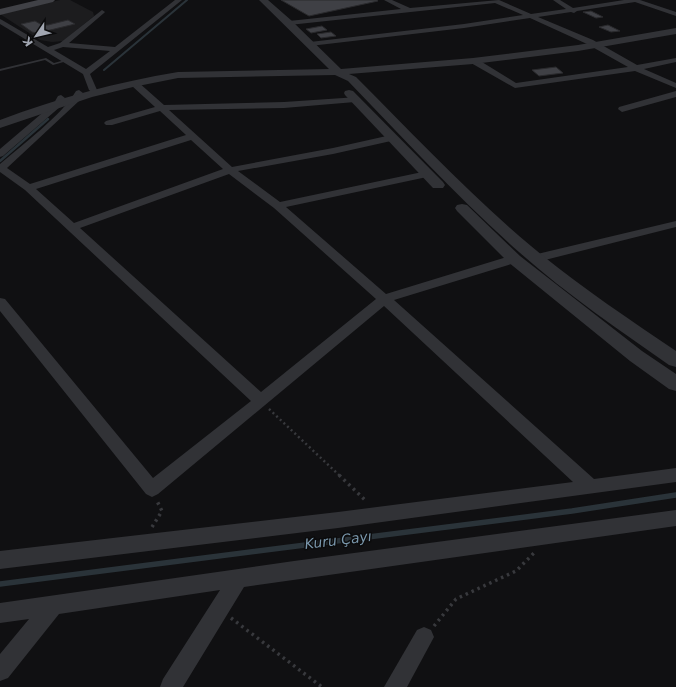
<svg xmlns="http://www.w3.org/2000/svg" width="676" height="687" viewBox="0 0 676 687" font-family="'DejaVu Sans',sans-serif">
<rect width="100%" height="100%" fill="#101012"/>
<polygon fill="#1c1c1e" points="60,0 70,0 93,12 94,16 63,41 52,42 40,40 0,14"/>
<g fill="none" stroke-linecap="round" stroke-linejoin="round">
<polyline stroke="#2a3339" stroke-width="2" points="104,70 187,0"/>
<polyline stroke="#2a3339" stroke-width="2.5" points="0,161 48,119"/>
<polyline stroke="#2a3339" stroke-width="5.5" points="0,584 572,511 676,495"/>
</g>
<g fill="#3f4045" stroke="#2a2a2d">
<polygon points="281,0 377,0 378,1 309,16"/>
<polygon points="591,11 603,17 596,18 583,12"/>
<polygon points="68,20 75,24 38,33 32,32 21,24 35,21 42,25 48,25"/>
<polygon points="608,25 620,31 611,32 599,27"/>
<polygon points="322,26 327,30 311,33 306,29"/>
<polygon points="331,32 336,36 321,38 317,34"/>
<polygon points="556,67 563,73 539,76 532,70"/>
</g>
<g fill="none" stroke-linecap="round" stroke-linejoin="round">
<polyline stroke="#38393d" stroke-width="2.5" stroke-dasharray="2 3" stroke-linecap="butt" points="269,409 340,476"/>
<g stroke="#38393d" stroke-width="3.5" stroke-dasharray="2.5 4" stroke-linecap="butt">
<polyline points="339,475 367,502"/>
<polyline points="152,527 162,511 157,501"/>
<polyline points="231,618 322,687"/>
<polyline points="434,626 456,599 516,571 534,553"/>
</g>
<polygon fill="#313236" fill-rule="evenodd" points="46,58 54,63 65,60 67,61 53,65 45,60 0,71 0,69"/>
<g fill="#313236" fill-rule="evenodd">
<path d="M175,0H182L90,74L97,90L93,93L89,90L83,74L0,24V19L2,20L48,47L60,43L102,10L105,12L104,13L69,43L115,47ZM63,47L110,51L86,69L54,50Z"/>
<polygon points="384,0 392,0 410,8 499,0 531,14 566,9 553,0 560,0 573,8 624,0 640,0 676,12 676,16 635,2 577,11 574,13 571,12 538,17 593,40 637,65 676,58 676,62 644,69 676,83 676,88 635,71 515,88 471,63 471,59 477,59 516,83 628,67 587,44 530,18 464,28 310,46 306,44 310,42 464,24 523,15 495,3 289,25 286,23 289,21 401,9"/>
<path d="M132,82H138L164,105L284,102L358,97L359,99L355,102L284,108L169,110L232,167L333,148L391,135L394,136L396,138L391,141L333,154L238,171L280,202L427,171L431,172L432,174L431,176L427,177L286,207L386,294L510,256H518L520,259L518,262L394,300L594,479L676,468V482L338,528L0,569V551L338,512L573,482L384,306L158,494L152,497L146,494L0,311V298L5,299L153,478L251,401L25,190L0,172V164C23,144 61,116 76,91L79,90L83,93L79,101L7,168L30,184L186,135L160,111L112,125H106L104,123L106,121L155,107L132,86L131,84ZM191,140L223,169L74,223L36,189ZM229,174L274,208L376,299L261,392L80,228Z"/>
<polygon points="676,91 676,97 622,112 618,109 619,107"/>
<polygon points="61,95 65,98 61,106 3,156 0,157 0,149 54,103 58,96"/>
<polygon points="676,221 676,227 537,262 533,261 531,258 533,255"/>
<polygon points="676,510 676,526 244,587 183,687 160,687 163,679 220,590 59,614 8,678 0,681 0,654 29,619 0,623 0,603 294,561"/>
<polygon points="424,627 431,630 434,637 407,687 384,687 417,630"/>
</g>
<g fill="#313236" fill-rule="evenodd">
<path d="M259,0H268L292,21L341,69L473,58L578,45L676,28V34L578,51L473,64L349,74L356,77C413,134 469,194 531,246C576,284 626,317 676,351V367L669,365C618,329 566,294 519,252C459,199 404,139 348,81L335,75L178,78L133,87L92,97L0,128V120C58,98 117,82 178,72L329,69Z"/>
<polygon points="349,90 353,91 443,182 445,185 443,188 433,188 345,95 344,93 345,91"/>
<polygon points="462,204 467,205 520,256 642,351 676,374 676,391 669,389 630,361 508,262 457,211 455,208 457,205"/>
</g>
<polygon fill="#404146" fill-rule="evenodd" points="38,0 55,0 53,2 0,15 0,9"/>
</g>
<g text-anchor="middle" stroke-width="3" stroke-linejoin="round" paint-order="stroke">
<g font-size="14" font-style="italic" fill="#7a97ac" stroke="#0b0b0c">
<text transform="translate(338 540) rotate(-7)" y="5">Kuru Çayı</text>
</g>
</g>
<g transform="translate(36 36) rotate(235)" stroke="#0b0b0c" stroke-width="3" paint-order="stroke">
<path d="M0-3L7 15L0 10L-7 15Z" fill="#a2a7b2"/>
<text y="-6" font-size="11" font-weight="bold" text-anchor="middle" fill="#a2a7b2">K</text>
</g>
</svg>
